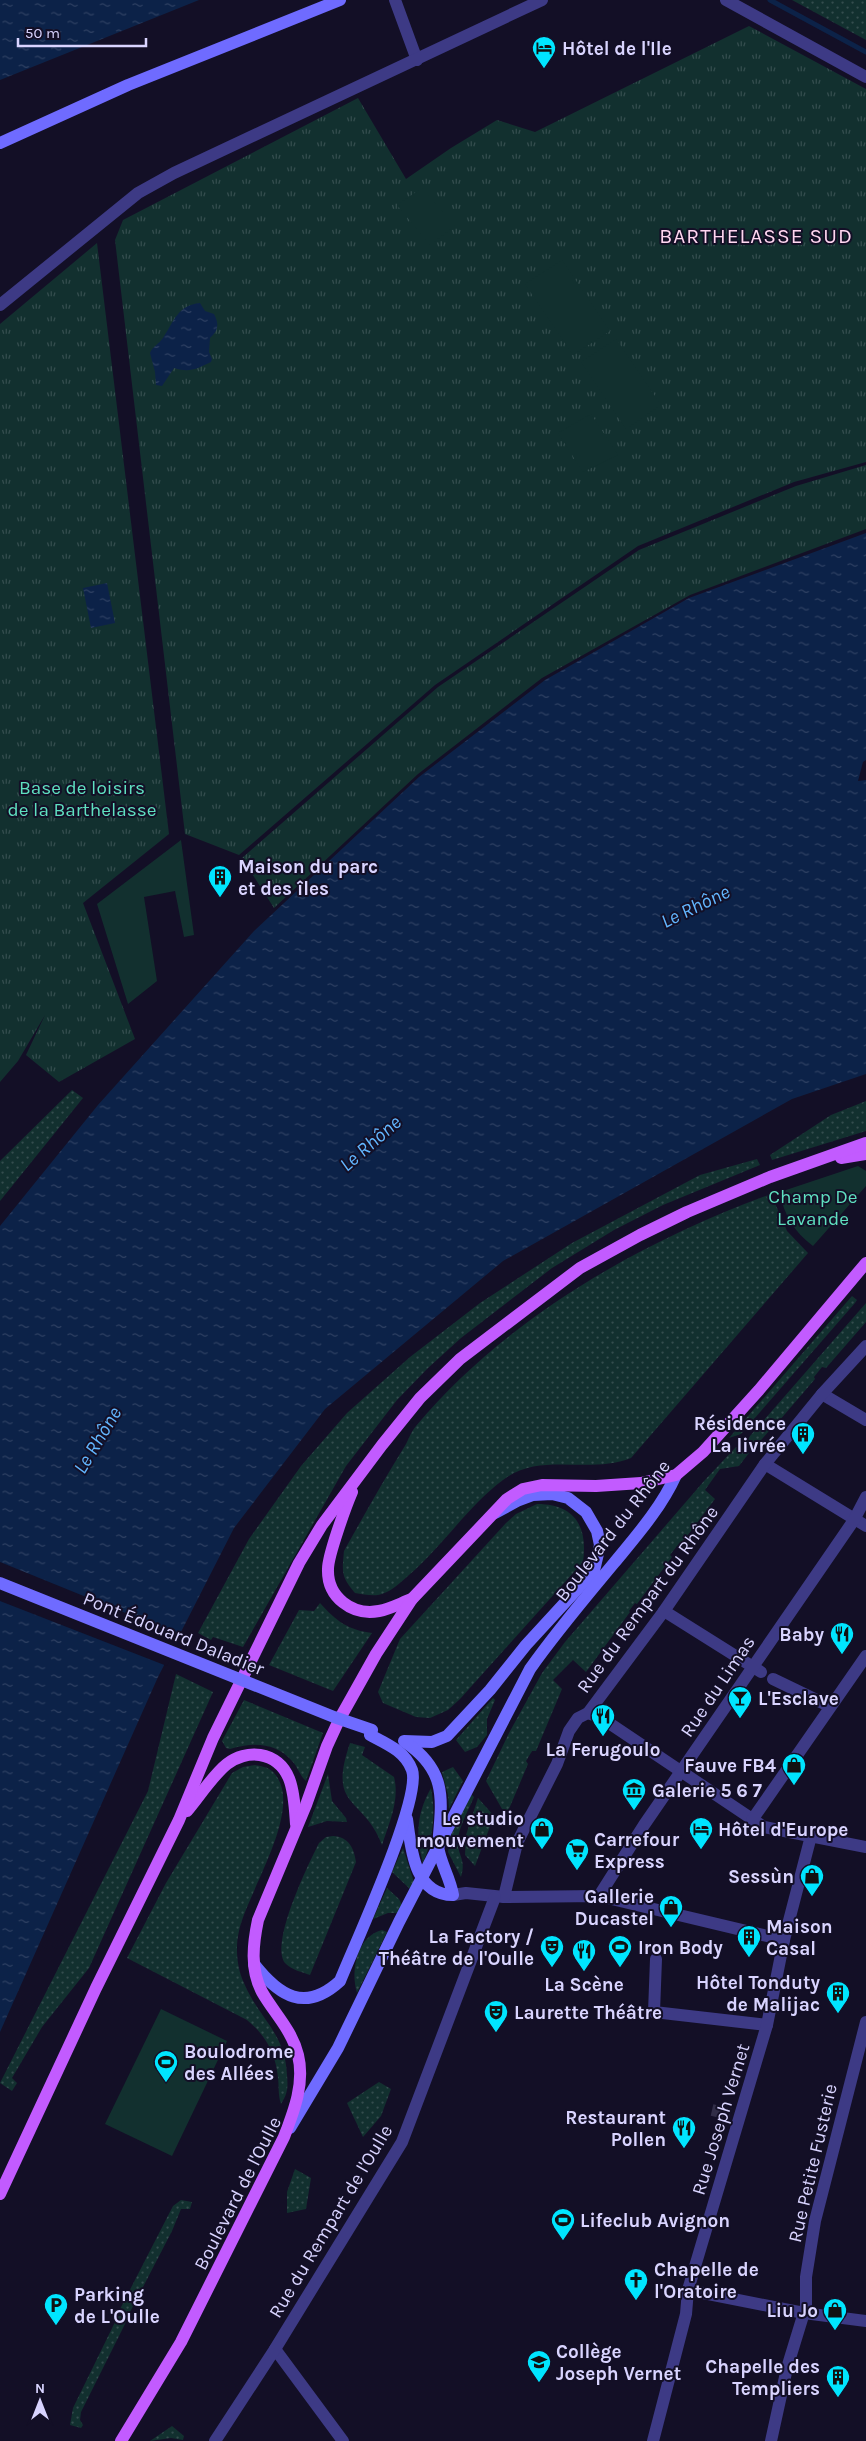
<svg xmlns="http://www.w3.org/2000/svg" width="866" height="2441" viewBox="0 0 866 2441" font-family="Karla,sans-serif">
<defs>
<pattern id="grass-dots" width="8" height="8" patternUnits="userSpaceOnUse" patternTransform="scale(1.25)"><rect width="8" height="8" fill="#12302f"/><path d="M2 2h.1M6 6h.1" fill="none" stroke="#344d4e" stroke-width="1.8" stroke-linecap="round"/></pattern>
<pattern id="park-tufts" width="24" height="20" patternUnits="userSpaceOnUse" patternTransform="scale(1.25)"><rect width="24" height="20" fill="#12302f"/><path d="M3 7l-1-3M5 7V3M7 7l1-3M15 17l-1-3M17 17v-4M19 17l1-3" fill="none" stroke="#344d4e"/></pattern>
<pattern id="water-ripples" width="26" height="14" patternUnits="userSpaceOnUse" patternTransform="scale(1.25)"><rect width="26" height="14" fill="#0c2248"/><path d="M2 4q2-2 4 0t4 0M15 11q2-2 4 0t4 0" fill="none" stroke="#2f4163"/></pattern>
</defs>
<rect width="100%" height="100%" fill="#130f26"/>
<g fill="url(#grass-dots)">
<polygon points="792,0 866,0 866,40"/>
<polygon points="72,1090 83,1098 0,1201 0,1161"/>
<polygon points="866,1101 866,1131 772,1160 770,1155 831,1115"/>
<polygon points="757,1159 760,1165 663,1205 614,1230 552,1268 461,1338 428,1368 397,1400 346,1466 243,1647 213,1637 211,1640 198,1633 249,1539 301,1466 347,1413 410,1357 480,1303 572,1243 700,1175"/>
<path d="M771,1194L787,1231L808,1253L631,1458C588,1475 540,1451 503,1480C467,1507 443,1546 409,1575C401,1582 392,1591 382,1594C374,1597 363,1594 355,1593C341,1577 342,1572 344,1551C363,1517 382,1483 403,1449C408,1442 410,1433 416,1426C506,1318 640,1242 771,1194Z"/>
<polygon points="852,1296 857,1300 855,1303 741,1434 729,1438"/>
<polygon points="866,1303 866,1322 826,1368 822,1367 814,1377 815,1379 779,1421 776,1419 767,1429 769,1431 754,1448 747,1441 750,1436"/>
<polygon points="736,1447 749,1453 739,1466 720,1469 705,1490 715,1499 679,1547 677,1546 670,1555 672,1557 637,1604 635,1603 629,1611 630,1612 586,1672 573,1660 553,1680 562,1689 536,1751 532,1751 526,1761 528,1764 506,1816 486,1781 509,1733 542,1673 565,1642 704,1481"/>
<path d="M537,1504C575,1504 588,1527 583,1562L460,1699L448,1710L430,1718L416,1717L383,1703L378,1692L400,1639L506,1523L516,1514Z"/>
<path d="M320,1603C336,1621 348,1630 372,1633L333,1691L269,1665L299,1610L314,1611Z"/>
<polygon points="176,1674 213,1692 89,1968 42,2027 12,2078 17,2083 12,2091 0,2083 148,1791"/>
<polygon points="493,1698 495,1700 487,1719 487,1735 477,1747 465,1752 456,1740"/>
<path d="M244,1700L323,1733L306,1781C300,1776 298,1767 292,1761C276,1742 252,1742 230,1749L226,1748L222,1741Z"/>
<path d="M350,1743L365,1747L362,1755L394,1777C400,1800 389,1823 382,1845C363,1795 327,1810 350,1743Z"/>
<path d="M255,1765C260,1766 268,1767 272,1771C308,1804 247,1892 239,1931C235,1948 237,1968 244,1983C259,2019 285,2032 287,2075C288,2087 288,2093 281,2104C278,2095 279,2086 278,2077C275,2052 266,2036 247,2020L127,1958L166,1883L232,1773L243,1767Z"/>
<polygon points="453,1767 463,1781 449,1809 448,1795 442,1772"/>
<polygon points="328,1774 332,1801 346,1818 347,1822 327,1821 308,1827"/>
<path d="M431,1788C436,1813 433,1839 423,1863C415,1835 417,1813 431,1788Z"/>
<path d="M471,1794L474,1797C469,1809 460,1825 458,1838C456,1854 467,1859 461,1877L448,1852L450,1837Z"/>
<polygon points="478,1798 494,1816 475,1866 465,1855 466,1835"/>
<path d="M333,1836C349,1837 354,1848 356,1862L310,1975C302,1972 292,1970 286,1964C268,1946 309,1863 319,1843L326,1837Z"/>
<polygon points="403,1848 414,1882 410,1889 392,1872"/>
<polygon points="387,1888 399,1899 402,1905 397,1913 388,1913 373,1919"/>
<path d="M382,1930L387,1932L357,1993C350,1971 357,1936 382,1930Z"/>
<polygon points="379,2082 391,2089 381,2116 363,2137 347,2103"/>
<polygon points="295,2169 311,2178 306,2209 287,2213 287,2192"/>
<polygon points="181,2200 192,2202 190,2209 181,2209 172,2231 129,2314 118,2313 173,2206"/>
<polygon points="118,2316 129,2316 81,2412 80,2420 83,2425 81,2428 70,2425 73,2408"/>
<polygon points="172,2426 184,2436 183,2440 171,2438 150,2441"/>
</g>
<g fill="url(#park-tufts)">
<polygon points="749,26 866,89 866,462 794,482 638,546 435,685 239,855 185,834 115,240 123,220 358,98 406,179 451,148 497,120 535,132"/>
<polygon points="97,243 169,834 83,903 135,1039 59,1082 26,1055 45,1015 18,1061 0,1082 0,324"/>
<polygon points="866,465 866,529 690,595 542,678 418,774 274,908 242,858 438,687 639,550 796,486"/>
</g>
<g fill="#12302f">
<polygon points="422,188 455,226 430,245 397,205"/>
<polygon points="562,260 610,331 573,355 525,284"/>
<polygon points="616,339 661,405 626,429 581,362"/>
<polygon points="591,414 618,455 583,472 558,433"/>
<polygon points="181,840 194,935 184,937 175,891 144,897 157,981 128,1004 97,904"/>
<path d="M858,1166L866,1171V1186L813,1246C795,1233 783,1214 780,1192Z"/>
<polygon points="161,2009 227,2041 172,2156 105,2124"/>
</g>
<g fill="url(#water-ripples)">
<polygon points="0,0 199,0 0,80"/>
<path d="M200,303L205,311L214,314C219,324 219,330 210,338L209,352L212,359L211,362C196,369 190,373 174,368L162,386L156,385L155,372L150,353C153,346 159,344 163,338C174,321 178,305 200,303Z"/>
<polygon points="866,533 866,1074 792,1099 503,1261 325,1409 234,1528 158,1677 0,2032 0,1226 98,1105 254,931 419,777 545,680 689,598"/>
<polygon points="107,583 115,623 91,628 83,588"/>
</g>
<g fill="#130f26">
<polygon points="866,760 866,780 858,781 863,762"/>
<polygon points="0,1562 182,1636 167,1666 0,1601"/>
</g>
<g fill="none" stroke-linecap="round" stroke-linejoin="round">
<polyline stroke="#0c2248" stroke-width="5" points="770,0 866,52"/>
<polyline stroke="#312d47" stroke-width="12" stroke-dasharray="12 6" stroke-linecap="butt" points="712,2110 730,2114"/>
<g stroke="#3d3a85" stroke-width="12">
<polyline points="395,0 417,60"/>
<polyline points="726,0 866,77"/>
<polyline points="0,305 138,193 174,173 542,0"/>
<polyline points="822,1394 866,1420"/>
<polyline points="765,1464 866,1526"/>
<polyline points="664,1611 761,1672"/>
<polyline points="773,1679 829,1706"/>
<polyline points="588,1713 603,1719 764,1827 866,1847"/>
<polyline points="752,1820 866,1656"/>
<polyline points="453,1895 466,1893 504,1897 599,1896 784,1940"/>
<polyline points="599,1896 644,1825 854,1520 866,1497"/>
<polyline points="504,1897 517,1843 557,1764 569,1731 578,1718 588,1713 664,1611 765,1464 822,1394 866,1346"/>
<polyline points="656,1959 654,2012 767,2025"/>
<polyline points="688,2290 804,2313 866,2321"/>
<polyline points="275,2349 343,2441"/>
<polyline points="215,2441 275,2349 402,2142 495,1897"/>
<polyline points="653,2441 686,2314 688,2290 767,2025 784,1940 811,1836"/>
<polyline points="771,2441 787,2368 806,2306 806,2277 815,2221 866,2022"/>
</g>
<g stroke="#6f6bff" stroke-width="12">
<polyline points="0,143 128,85 340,0"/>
<polyline points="404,1741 432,1742 447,1736 490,1690 526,1645 594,1571 600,1545 597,1531 586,1512 568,1498 552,1494 533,1495 517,1501 495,1513"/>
<path d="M405,1742C448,1771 442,1800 438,1846C440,1863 450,1877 453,1895C414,1895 411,1848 407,1819"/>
<path d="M254,1964C279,1996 305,2013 340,1981C354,1946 422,1799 412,1770C405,1751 387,1744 370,1735"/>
<path d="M290,2128L338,2048L399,1922L530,1669C556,1632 585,1598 614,1563C637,1535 661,1508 676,1475"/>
</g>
<g stroke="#c25bff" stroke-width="12">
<polyline points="841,1158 866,1154"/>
<path d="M352,1492C346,1506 328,1555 328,1569C327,1597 352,1616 379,1611C390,1609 401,1603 412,1599"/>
<path d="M187,1811C199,1797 213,1775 227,1764C236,1757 249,1753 260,1755C294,1761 294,1796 296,1824"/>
<polyline points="0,2194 96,1988 179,1820 213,1738 299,1563 322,1525 382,1445 420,1398 460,1359 580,1268 640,1235 687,1212 770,1177 866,1143"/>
<path d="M121,2441L181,2342L284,2137C294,2111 305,2083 298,2055C292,2030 274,2013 262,1992C250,1969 253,1944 258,1920L306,1805L327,1746L339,1720L376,1654L412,1599L507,1499L523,1489L542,1485L596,1486L641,1483L676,1475L703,1452L759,1390L866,1263"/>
</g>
<polyline stroke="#6f6bff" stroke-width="12" points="0,1583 334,1717 372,1730"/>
</g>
<defs>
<g id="hotel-pin" transform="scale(1.25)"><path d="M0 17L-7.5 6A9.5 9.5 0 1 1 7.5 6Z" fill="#00e5ff" stroke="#130f26"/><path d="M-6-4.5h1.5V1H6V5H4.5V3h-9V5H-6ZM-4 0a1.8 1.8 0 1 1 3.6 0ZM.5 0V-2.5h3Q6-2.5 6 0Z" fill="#111"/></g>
<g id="building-pin" transform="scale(1.25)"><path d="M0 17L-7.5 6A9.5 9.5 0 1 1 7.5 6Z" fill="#00e5ff" stroke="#130f26"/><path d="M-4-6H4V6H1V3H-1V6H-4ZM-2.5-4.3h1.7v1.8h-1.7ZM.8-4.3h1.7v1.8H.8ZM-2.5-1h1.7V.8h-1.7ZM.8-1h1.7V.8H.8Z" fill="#111"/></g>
<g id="restaurant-pin" transform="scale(1.25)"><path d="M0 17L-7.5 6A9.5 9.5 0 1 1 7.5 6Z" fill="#00e5ff" stroke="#130f26"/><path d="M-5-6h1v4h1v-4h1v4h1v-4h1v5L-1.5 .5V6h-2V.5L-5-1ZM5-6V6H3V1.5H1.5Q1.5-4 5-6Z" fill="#111"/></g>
<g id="bar-pin" transform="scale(1.25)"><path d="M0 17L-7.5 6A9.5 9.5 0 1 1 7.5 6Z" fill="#00e5ff" stroke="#130f26"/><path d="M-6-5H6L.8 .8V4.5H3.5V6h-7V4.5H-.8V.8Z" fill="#111"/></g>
<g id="shop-pin" transform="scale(1.25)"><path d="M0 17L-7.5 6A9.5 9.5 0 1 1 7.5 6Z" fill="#00e5ff" stroke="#130f26"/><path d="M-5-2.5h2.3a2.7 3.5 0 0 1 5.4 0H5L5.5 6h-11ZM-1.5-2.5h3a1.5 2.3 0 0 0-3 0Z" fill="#111"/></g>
<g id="museum-pin" transform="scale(1.25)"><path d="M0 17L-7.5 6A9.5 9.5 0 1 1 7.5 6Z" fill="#00e5ff" stroke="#130f26"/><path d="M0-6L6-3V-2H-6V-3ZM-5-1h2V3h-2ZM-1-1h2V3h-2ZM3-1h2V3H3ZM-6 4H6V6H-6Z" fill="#111"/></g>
<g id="supermarket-pin" transform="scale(1.25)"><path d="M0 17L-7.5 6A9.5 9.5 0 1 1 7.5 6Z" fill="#00e5ff" stroke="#130f26"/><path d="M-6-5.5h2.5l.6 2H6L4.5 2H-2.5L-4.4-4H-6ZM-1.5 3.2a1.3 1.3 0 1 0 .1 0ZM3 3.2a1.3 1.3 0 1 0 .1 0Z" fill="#111"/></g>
<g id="theatre-pin" transform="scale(1.25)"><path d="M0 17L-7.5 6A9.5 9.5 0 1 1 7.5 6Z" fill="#00e5ff" stroke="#130f26"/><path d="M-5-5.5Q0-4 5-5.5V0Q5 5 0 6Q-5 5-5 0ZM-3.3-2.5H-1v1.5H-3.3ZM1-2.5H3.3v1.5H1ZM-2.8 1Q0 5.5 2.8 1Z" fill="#111"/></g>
<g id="stadium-pin" transform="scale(1.25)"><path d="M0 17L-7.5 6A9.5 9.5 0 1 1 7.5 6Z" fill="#00e5ff" stroke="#130f26"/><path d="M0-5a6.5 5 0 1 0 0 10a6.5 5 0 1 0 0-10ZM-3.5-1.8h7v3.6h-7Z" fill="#111"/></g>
<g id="church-pin" transform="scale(1.25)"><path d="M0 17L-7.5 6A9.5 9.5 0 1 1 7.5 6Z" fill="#00e5ff" stroke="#130f26"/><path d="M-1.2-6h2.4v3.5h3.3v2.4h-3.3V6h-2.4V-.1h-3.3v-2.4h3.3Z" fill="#111"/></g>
<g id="parking-pin" transform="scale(1.25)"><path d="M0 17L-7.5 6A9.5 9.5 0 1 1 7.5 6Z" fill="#00e5ff" stroke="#130f26"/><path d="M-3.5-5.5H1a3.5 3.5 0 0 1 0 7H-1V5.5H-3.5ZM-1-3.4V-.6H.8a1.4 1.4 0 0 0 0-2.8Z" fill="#111"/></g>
<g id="school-pin" transform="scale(1.25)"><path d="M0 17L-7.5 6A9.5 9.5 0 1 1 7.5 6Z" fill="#00e5ff" stroke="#130f26"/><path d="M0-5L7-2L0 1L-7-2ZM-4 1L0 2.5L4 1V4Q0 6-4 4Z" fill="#111"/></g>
</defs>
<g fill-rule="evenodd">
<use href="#hotel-pin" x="544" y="48"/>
<use href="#building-pin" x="220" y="877"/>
<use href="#building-pin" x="803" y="1434"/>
<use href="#restaurant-pin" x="842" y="1634"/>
<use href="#bar-pin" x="740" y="1698"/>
<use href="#restaurant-pin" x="603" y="1716"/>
<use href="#shop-pin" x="794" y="1765"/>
<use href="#museum-pin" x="634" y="1790"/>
<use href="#shop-pin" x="542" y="1829"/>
<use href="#hotel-pin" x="701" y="1829"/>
<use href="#supermarket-pin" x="577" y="1850"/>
<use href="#shop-pin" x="812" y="1876"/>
<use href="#shop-pin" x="671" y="1907"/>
<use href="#building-pin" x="749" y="1937"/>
<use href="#theatre-pin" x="552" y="1947"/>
<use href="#stadium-pin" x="620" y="1947"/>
<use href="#restaurant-pin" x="584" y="1951"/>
<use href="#building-pin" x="838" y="1993"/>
<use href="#theatre-pin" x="496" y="2012"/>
<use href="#stadium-pin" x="166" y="2062"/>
<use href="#restaurant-pin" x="684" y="2128"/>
<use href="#stadium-pin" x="563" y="2220"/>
<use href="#church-pin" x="636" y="2280"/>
<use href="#parking-pin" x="56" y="2305"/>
<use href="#shop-pin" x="835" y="2310"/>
<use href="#school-pin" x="539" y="2362"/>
<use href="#building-pin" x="838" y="2377"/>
</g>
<g text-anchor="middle" stroke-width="4" stroke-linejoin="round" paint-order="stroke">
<g font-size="19" font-weight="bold" fill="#d9d4ff" stroke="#130f26" text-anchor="start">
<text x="562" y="55">Hôtel de l'Ile</text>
<text x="238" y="873">Maison du parc<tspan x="238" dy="22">et des îles</tspan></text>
<text x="786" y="1430" text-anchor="end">Résidence<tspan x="786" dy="22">La livrée</tspan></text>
<text x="824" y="1641" text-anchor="end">Baby</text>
<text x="758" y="1705">L'Esclave</text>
<text x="603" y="1756" text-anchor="middle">La Ferugoulo</text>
<text x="776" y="1772" text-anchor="end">Fauve FB4</text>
<text x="652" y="1797">Galerie 5 6 7</text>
<text x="524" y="1825" text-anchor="end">Le studio<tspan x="524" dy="22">mouvement</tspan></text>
<text x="718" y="1836">Hôtel d'Europe</text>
<text x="594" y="1846">Carrefour<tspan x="594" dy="22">Express</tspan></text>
<text x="794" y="1883" text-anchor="end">Sessùn</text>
<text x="654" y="1903" text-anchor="end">Gallerie<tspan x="654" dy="22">Ducastel</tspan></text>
<text x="766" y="1933">Maison<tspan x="766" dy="22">Casal</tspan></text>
<text x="534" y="1943" text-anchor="end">La Factory /<tspan x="534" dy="22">Théâtre de l'Oulle</tspan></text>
<text x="638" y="1954">Iron Body</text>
<text x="820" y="1989" text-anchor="end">Hôtel Tonduty<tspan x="820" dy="22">de Malijac</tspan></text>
<text x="584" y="1991" text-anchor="middle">La Scène</text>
<text x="514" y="2019">Laurette Théâtre</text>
<text x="184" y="2058">Boulodrome<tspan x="184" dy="22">des Allées</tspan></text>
<text x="666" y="2124" text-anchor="end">Restaurant<tspan x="666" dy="22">Pollen</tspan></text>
<text x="580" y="2227">Lifeclub Avignon</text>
<text x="654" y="2276">Chapelle de<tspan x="654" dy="22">l'Oratoire</tspan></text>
<text x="74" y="2301">Parking<tspan x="74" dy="22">de L'Oulle</tspan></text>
<text x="818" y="2317" text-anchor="end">Liu Jo</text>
<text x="556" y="2358">Collège<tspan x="556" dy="22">Joseph Vernet</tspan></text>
<text x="820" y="2373" text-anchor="end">Chapelle des<tspan x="820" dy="22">Templiers</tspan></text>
</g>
<g font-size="19" fill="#5fe0c0" stroke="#130f26">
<text x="82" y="794">Base de loisirs<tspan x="82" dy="22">de la Barthelasse</tspan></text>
<text x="813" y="1203">Champ De<tspan x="813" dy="22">Lavande</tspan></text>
</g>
<g font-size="19" fill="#d9d4ff" stroke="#130f26">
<text transform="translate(612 1530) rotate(-52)" y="7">Boulevard du Rhône</text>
<text transform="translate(647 1599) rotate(-54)" y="7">Rue du Rempart du Rhône</text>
<text transform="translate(174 1633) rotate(22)" y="7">Pont Édouard Daladier</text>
<text transform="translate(717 1686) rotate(-56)" y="7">Rue du Limas</text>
<text transform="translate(720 2119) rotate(-73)" y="7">Rue Joseph Vernet</text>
<text transform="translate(812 2163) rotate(-77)" y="7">Rue Petite Fusterie</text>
<text transform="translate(237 2193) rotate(-63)" y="7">Boulevard de l'Oulle</text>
<text transform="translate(330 2221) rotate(-59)" y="7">Rue du Rempart de l'Oulle</text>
</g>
<g font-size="20" font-style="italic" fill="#62b6ff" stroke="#130f26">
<text transform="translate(695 906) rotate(-26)" y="7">Le Rhône</text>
<text transform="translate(370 1143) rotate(-41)" y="7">Le Rhône</text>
<text transform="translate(97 1440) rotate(-59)" y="7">Le Rhône</text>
</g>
<g font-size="21" letter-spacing="1" fill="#ffd6f0" stroke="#130f26">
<text x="756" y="243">BARTHELASSE SUD</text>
</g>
</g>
<g transform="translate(40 2401)" stroke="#130f26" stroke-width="4" paint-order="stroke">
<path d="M0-4L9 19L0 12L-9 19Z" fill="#d9d4ff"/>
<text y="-8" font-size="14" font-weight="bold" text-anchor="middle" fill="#d9d4ff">N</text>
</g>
<path d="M18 38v8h128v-8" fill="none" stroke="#d9d4ff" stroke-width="2.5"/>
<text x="25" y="38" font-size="15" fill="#d9d4ff" stroke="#130f26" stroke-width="4" paint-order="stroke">50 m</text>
</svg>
